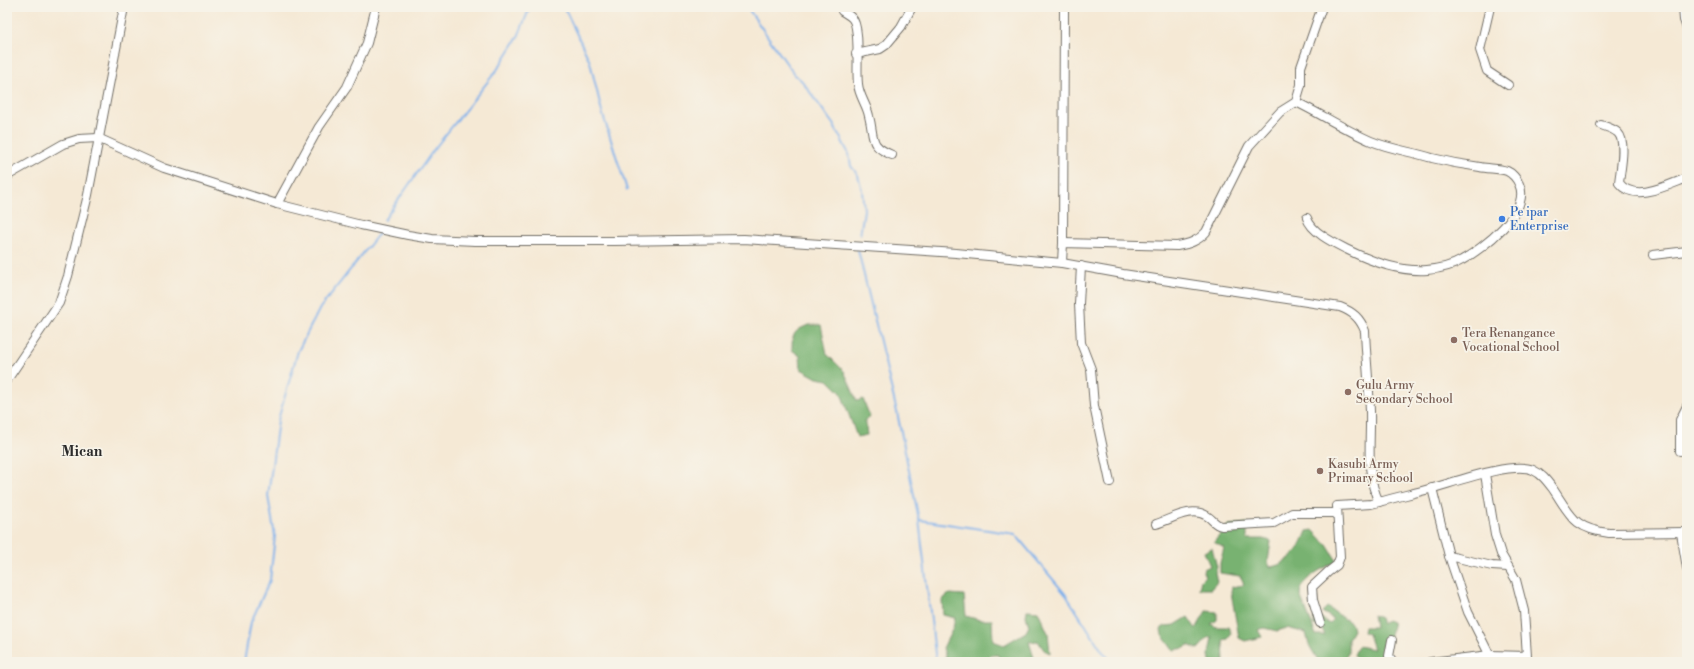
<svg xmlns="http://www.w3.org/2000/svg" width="1694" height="669" viewBox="0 0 1694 669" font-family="'Libre Bodoni',serif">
<rect width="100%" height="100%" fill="#f7f3e8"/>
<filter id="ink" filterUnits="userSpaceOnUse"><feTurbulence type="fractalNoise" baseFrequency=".025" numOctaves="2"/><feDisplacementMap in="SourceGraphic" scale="8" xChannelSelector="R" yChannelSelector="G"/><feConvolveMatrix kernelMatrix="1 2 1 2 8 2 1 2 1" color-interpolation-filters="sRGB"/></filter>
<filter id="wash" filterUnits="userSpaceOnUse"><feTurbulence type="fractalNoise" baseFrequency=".012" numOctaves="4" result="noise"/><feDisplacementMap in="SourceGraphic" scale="16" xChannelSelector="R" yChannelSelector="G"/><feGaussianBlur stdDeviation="0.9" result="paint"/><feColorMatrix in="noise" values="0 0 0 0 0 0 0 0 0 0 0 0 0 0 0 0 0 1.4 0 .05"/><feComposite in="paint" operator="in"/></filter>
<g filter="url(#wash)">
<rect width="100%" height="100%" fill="#f5e9d5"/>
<g fill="#78b271" stroke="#526e4e">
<path d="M809,325H821L827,354L844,371L857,401L863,399L870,417L865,420L867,435L857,437L841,393L828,380L817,378L801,369L800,356L792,350C792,334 794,330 809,325Z"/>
<path d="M1247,523V539H1263L1271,541L1268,562L1270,567C1288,565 1301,548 1307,531L1313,530L1327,545L1337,561C1323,569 1301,577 1300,595L1316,635H1325L1321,627L1314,625V616L1320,617L1329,624L1334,619L1322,612L1327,607L1351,623L1353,630L1348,639V654L1341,662H1319L1309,645L1306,633L1287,628L1277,631L1264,628L1258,630L1262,637L1245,641L1239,638L1231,592L1232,587L1244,585L1240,576L1220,573V563L1224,548L1214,542L1228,525Z"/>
<polygon points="1212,548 1217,567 1215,573 1217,582 1211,589 1199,589 1201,580 1205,576 1203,572 1204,569 1210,566 1204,552"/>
<polygon points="949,594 964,595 966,616 980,620 992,620 993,641 1004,645 1026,632 1029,626 1026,616 1027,610 1038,611 1048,633 1050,653 1044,650 1038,641 1029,642 1034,658 1030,662 1001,662 998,655 990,655 989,662 947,662 943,648 953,628 955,618 943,615 942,600"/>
<polygon points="1206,611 1217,612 1217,620 1211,624 1216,627 1228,627 1231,633 1228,639 1223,640 1224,662 1210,662 1209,654 1212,637 1208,638 1198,649 1188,645 1185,648 1173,650 1162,635 1161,629 1165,626 1175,625 1188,617 1196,629"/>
<polygon points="1373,615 1380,618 1382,624 1387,620 1392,622 1393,626 1381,662 1360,662 1354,655 1358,646 1373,649 1368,634 1363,632 1364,627 1375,627"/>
</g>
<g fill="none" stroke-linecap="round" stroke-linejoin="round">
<g stroke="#7fb1eb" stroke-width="2">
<polyline points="564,7 590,62 602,112 627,190"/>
<polyline points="747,7 794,74 802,81 833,124 849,154 851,166 858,175 862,190 864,210 860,235"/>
<polyline points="384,220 435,148 497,70 518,37 530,7"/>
<polyline points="858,250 897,412 919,520 936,662"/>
<polyline points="920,520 1015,534 1066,595 1104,654 1114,662"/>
<polyline points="244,662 251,622 270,580 275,536 268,496 278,420 298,351 320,308 380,232"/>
</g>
</g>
</g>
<g filter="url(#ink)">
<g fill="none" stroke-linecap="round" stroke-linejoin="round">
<g stroke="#726e66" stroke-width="10">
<g id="minor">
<polyline points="1490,7 1480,50 1487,71 1508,85"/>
<polyline points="1683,7 1684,20 1687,28"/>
<path d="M842,11C845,13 849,15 852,18C861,27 856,69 858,84C859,96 867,105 869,116C875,139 868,145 892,155"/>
<polyline points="856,54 880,49 886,45 901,27 912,7"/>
<path d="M1296,102C1321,114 1345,130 1371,141C1390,149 1413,152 1432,158C1448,162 1464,165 1480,167C1489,169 1498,168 1507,171C1512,173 1517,179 1519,184C1532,211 1482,249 1462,260C1452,266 1438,269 1427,270C1400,272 1370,261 1346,249C1334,243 1311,232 1307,218"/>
<path d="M1601,125C1607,127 1614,129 1618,133C1627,142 1620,171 1619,183C1634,203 1668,185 1687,178"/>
<path d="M7,176L63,144L79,139L98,138L164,168L277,204L361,225L408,235L432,239L475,241H614L744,239L956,253L1062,263L1123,274L1340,307C1353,312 1360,318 1365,331C1366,357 1369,384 1370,411C1371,441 1365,474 1379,502C1397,497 1415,493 1433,488C1455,482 1513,461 1533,470C1542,474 1547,481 1553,489C1571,516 1574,529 1609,533L1687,532"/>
<polyline points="277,204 319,127 347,87 367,43 376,7"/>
<polyline points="1063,243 1064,7"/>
<polyline points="1653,255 1687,251"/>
<path d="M1062,263L1063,243L1177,246C1189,244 1198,241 1206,232L1249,146L1280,112L1296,102L1301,85V67L1322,7"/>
<polyline points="1081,266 1079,304 1081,343 1091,369 1094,406 1110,482"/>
<polyline points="7,380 59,303 68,276 88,195 124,7"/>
<polyline points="1680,451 1680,420 1687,406"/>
<polyline points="1432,488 1449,556 1468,612 1493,662"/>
<path d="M1156,524C1172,519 1191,506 1207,516C1214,520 1214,525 1222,526L1274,523L1292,513H1337"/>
<polyline points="1681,533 1687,568"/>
<polyline points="1449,556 1492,566 1508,567"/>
<polyline points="1320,623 1313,600 1312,587 1328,572 1337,565 1340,557 1337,506 1371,504 1379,502"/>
<polyline points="1392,640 1389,656 1393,662"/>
<polyline points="1430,662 1490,655 1527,656 1524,611 1516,580 1501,554 1495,535 1485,474"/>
</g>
</g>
<use href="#minor" stroke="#fff" stroke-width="8"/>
</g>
</g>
<circle fill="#3f7fe0" stroke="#f7f3e8" stroke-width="1.5" cx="1502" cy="219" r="4"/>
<g fill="#8d6e63" stroke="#f7f3e8" stroke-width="1.5">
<circle cx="1454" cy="340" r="4"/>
<circle cx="1348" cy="392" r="4"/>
<circle cx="1320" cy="471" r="4"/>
</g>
<g text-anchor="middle" stroke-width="3.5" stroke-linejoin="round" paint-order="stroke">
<g font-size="12" fill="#366cbe" stroke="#f7f3e8" text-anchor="start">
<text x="1510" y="216">Pe ipar<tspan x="1510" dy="14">Enterprise</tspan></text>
</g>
<g font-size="12" fill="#785e54" stroke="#f7f3e8" text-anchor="start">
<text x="1462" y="337">Tera Renangance<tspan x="1462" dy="14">Vocational School</tspan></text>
<text x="1356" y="389">Gulu Army<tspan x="1356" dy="14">Secondary School</tspan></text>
<text x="1328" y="468">Kasubi Army<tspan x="1328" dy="14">Primary School</tspan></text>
</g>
<g font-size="14" font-weight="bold" fill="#2b2b2b" stroke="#f7f3e8">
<text x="82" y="456">Mican</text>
</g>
</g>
<rect width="1694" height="669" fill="none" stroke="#f7f3e8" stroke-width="24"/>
</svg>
